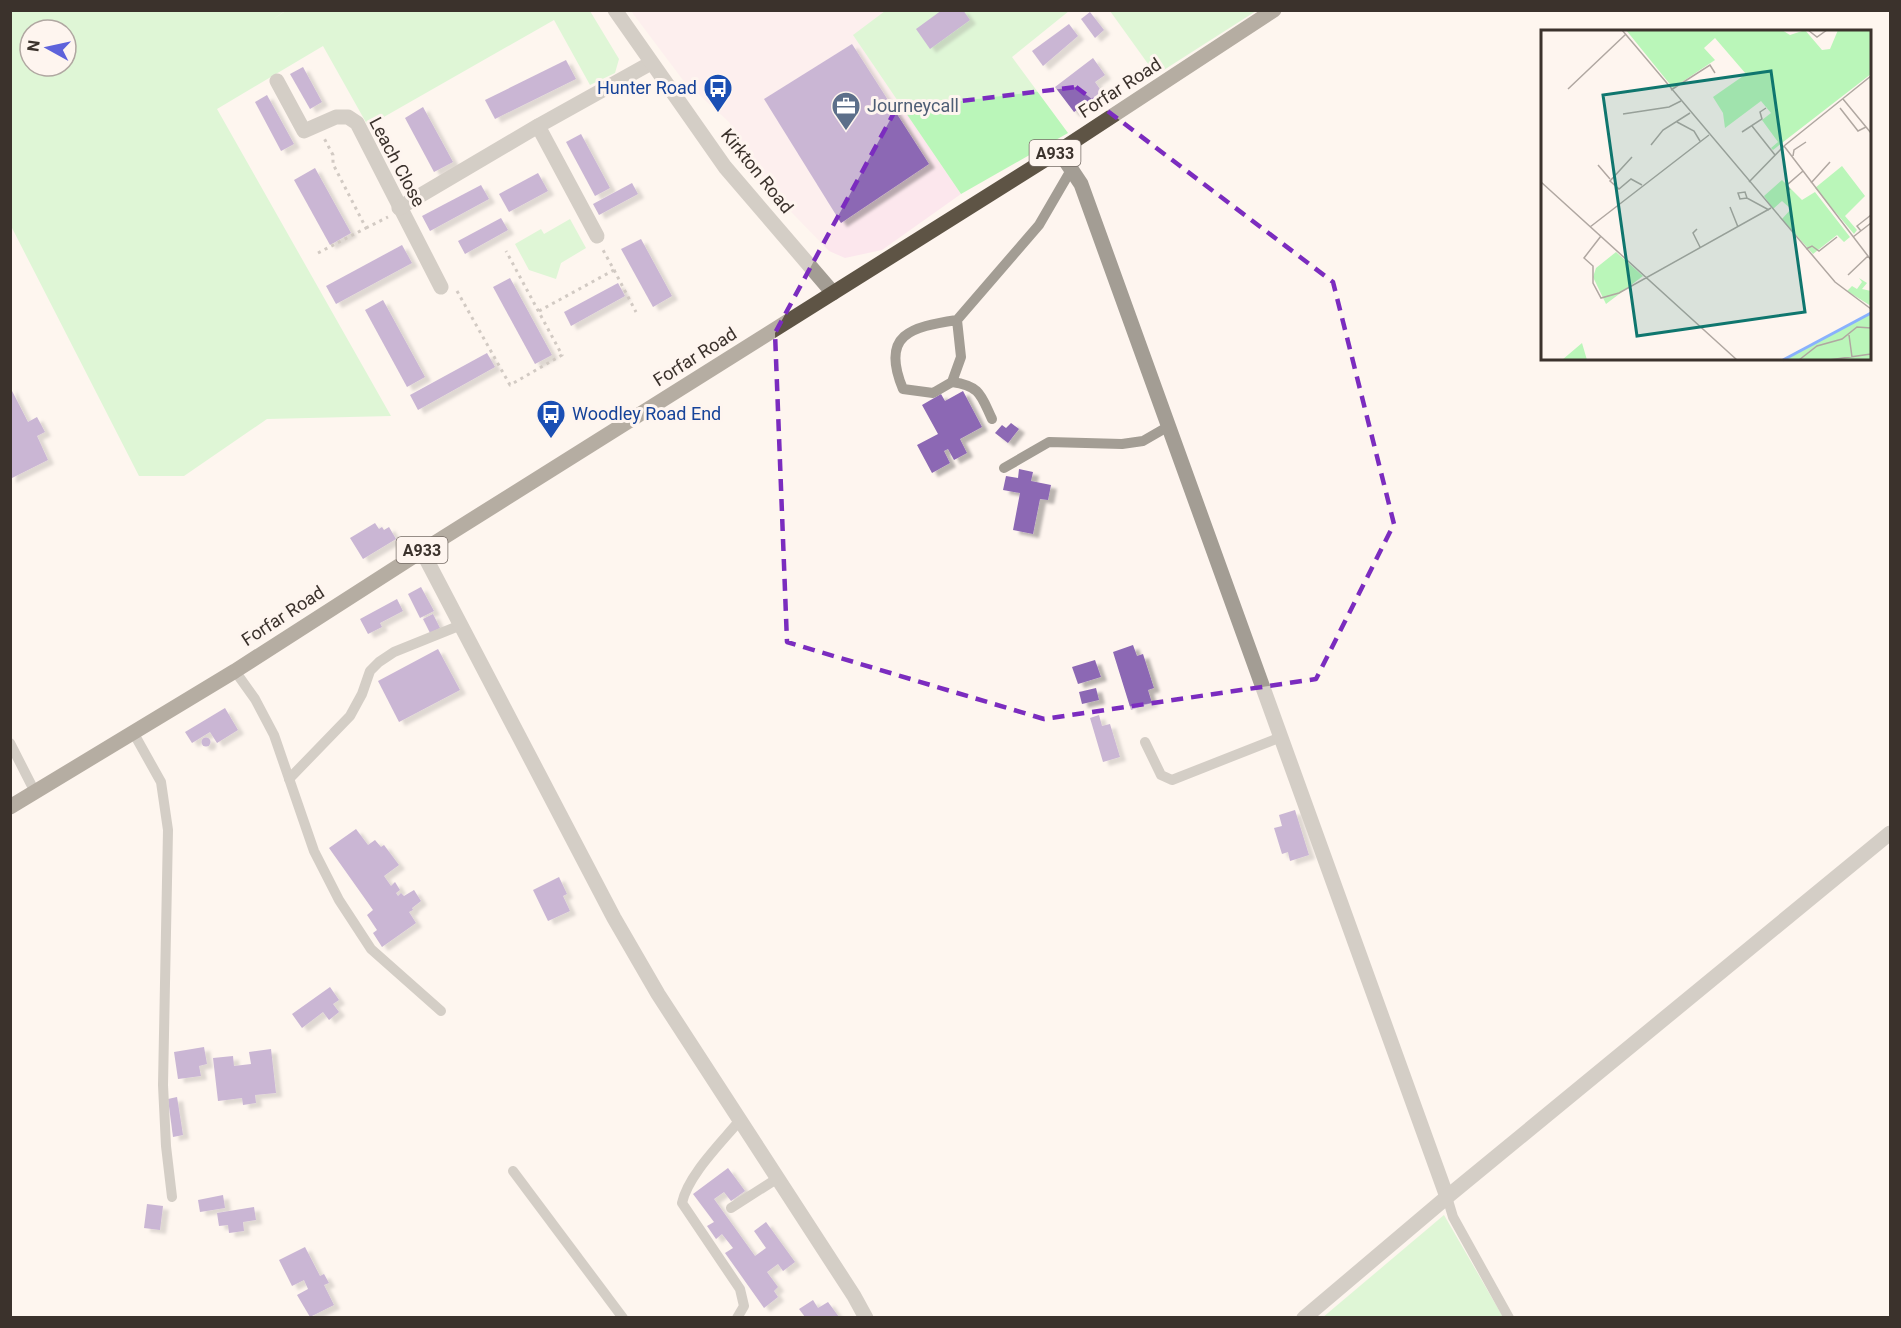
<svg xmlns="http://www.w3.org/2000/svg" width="1901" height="1328" viewBox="0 0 1901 1328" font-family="Roboto,sans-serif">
<defs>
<filter id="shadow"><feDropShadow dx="6" dy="4" stdDeviation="1.5" flood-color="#0004"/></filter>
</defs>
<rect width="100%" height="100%" fill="#fef5ef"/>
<polygon fill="#fce7ed" points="631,11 885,11 854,36 961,194 882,250 845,258 829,251 770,190 729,122 683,80"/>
<g fill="#baf6b9" fill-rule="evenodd">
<path d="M287,10L590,11L619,59L615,73L590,85L554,20L368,126L323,46L217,109L391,416L267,419L184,476H139L11,226V11H285L272,20ZM30,30H66V66H30Z"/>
<polygon points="885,11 1069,11 1012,57 1068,133 961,194 853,35"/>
<polygon points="1110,11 1256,11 1156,75"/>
<polygon points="570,219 586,248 561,263 556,279 529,270 515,244 541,229 544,234"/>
<polygon points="1444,1215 1503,1317 1322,1318"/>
</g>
<g fill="#8c68b4" filter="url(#shadow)">
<polygon points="942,10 963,10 970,20 930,49 916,29"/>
<polygon points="1090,12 1104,30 1095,38 1081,19"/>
<polygon points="1069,24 1078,36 1043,66 1032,51"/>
<polygon points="852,44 929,164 841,223 764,99"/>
<polygon points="1093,58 1105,75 1095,82 1102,92 1074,112 1055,87"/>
<polygon points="566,60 576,79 495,119 485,100"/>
<polygon points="303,67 322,102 310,109 290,74"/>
<polygon points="267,95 294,144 281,151 255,102"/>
<polygon points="423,107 453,162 434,172 405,118"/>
<polygon points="581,134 610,188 595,196 566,142"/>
<polygon points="315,168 351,233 330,245 294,180"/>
<polygon points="538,173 548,191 509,212 499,194"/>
<polygon points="632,183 638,194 599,215 593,204"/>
<polygon points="481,185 489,199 430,231 422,216"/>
<polygon points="501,218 508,230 465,254 458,241"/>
<polygon points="641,239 672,296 653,307 621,249"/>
<polygon points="402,245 412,263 336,304 326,286"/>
<polygon points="510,278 552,355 535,364 493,287"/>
<polygon points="618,283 625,296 571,326 564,312"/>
<polygon points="383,300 425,377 407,387 365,310"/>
<polygon points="487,353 495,367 418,410 410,395"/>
<polygon points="10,387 28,422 37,417 45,432 37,436 48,460 10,479"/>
<polygon points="963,391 982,427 960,439 967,453 954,460 948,449 944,451 950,463 932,473 917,445 938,434 922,405 941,394 945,401"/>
<polygon points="1011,423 1019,429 1008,443 995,433 1002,425 1006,428"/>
<polygon points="1019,469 1033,472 1031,481 1051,485 1048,500 1040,499 1033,534 1013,530 1020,493 1003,490 1006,476 1018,478"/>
<polygon points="375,523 379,529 382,527 384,530 389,527 396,539 363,559 350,538"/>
<polygon points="421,587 434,611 420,618 408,594"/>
<polygon points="397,599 403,611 380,623 382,627 368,634 360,619"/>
<polygon points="433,614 440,628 430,633 423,619"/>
<polygon points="1133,645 1137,656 1143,654 1154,688 1148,690 1152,703 1131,710 1113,652"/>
<polygon points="438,649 460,690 399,722 378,681"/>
<polygon points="1095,660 1101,677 1078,684 1072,667"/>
<polygon points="1096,688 1099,700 1082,704 1079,692"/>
<polygon points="225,708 238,730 217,743 210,732 192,743 185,732"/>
<polygon points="1099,715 1102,726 1110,724 1120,757 1103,762 1090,718"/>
<circle cx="206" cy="742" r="4.5"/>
<polygon points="1295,810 1309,855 1290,861 1288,852 1282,854 1274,828 1282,826 1279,815"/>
<polygon points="356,829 368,845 375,840 381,847 384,845 399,865 384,876 391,886 395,882 400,890 396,893 398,896 401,893 404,896 414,890 421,901 412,908 413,910 409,912 416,923 382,947 373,933 377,930 367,915 373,910 329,848"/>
<polygon points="559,877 567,894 563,896 570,911 548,921 533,890"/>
<polygon points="330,987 339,1000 333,1004 339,1012 329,1020 323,1012 302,1028 292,1014"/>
<polygon points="204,1047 207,1064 199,1066 201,1076 178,1079 174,1052"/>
<polygon points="271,1049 276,1093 255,1095 256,1103 243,1105 242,1098 218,1101 213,1058 233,1056 234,1066 251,1064 249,1052"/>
<polygon points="177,1097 183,1135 173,1137 168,1099"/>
<polygon points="728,1168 745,1191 731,1201 724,1192 714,1199 755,1256 766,1248 754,1231 766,1222 795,1262 783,1271 778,1264 767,1272 778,1287 774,1291 778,1297 764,1308 725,1253 733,1248 722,1234 716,1239 707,1226 714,1222 693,1194"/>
<polygon points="223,1195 225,1208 200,1212 198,1200"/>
<polygon points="147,1204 163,1206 160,1230 144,1228"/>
<polygon points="254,1207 256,1220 243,1222 244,1231 229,1233 228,1225 219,1226 217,1213"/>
<polygon points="305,1247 320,1276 324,1274 329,1283 324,1285 334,1305 310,1317 297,1295 308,1289 304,1280 292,1286 279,1260"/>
<polygon points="813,1300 818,1308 828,1302 839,1317 805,1317 799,1309"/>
</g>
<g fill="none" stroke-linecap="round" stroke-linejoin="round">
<g stroke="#9d948e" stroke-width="3" stroke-dasharray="3 4.5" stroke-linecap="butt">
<polyline points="366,228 388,217"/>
<polyline points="318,253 366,228 333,164 333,155 324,138"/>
<polyline points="614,270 636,312"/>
<polyline points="457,291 510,385 562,355 506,251"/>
<polyline points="539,311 614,270 603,250"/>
</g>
<g stroke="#a39d94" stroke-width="10">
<path d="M957,320C911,327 880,334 903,389L933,393L952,382L961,357L957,320L1039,225L1071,170"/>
<path d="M952,382C981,386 981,396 992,419"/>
<polyline points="1004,468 1049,442 1122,444 1143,441 1169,426"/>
<polyline points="235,671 255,699 274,735 314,851 339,900 371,949 441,1011"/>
<polyline points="133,732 161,782 168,830 163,1085 166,1146 172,1197"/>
<polyline points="1145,742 1161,775 1172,780 1281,737"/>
<polyline points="10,743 35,792"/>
<polyline points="289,779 350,716 362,694 370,671 379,662 394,652 461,625"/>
<polyline points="513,1171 623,1318"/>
<polyline points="1447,1197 1453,1217 1509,1318"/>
<polyline points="731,1208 778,1178"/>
<path d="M737,1318L744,1306L740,1289L682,1203C688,1175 721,1143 740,1120"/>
</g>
<g stroke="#a39d94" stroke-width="15">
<polyline points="277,81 304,131 336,117 348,117 357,123 441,287"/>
<polyline points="538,126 597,236"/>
<polyline points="1059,151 1081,184 1447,1197"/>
<polyline points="399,208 538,126 651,63"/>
<polyline points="422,551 614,918 658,994 854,1296 866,1318"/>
</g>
<g stroke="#a39d94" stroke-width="15">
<polyline points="615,10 725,167 833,293"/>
<polyline points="1304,1318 1447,1197 1890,833"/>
</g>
<polyline stroke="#5e5445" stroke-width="15" points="10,807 235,671 422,551 1059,151 1274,10"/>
</g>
<path d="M0 0H1901V1328H0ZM1076,87L1333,282L1394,524L1316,679L1044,719L787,642L775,333L896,109Z" fill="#fef5ef" fill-opacity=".55" fill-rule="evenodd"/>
<path fill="none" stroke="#7b2cbf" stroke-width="4.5" stroke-dasharray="12 8" stroke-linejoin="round" d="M1076,87L1333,282L1394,524L1316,679L1044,719L787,642L775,333L896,109Z"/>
<defs>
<g id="bus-pin" transform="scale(1.5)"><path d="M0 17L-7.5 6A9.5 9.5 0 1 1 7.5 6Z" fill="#1a4fb4" stroke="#fef5ef"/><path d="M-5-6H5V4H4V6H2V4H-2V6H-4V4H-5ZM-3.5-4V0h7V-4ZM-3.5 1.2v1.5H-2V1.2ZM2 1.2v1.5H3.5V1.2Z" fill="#fff"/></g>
<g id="office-pin" transform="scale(1.5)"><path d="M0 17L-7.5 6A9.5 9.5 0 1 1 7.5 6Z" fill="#5c6f8a" stroke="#fef5ef"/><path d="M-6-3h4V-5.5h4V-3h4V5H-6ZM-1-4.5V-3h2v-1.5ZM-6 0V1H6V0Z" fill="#fff"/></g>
</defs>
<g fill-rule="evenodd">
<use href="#bus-pin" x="718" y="88"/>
<use href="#office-pin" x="846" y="106"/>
<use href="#bus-pin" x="551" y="414"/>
</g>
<g text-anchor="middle" stroke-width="6" stroke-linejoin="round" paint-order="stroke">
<g fill="#fef5ef" stroke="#766c66" stroke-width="1.5">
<rect x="1029.5" y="140" width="51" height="26" rx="4.5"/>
<rect x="396.5" y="537" width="51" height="26" rx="4.5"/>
</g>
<g font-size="16" font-weight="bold" fill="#3b322c">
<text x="1055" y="159">A933</text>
<text x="422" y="556">A933</text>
</g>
<g font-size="18" fill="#164399" stroke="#fef5ef" text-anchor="end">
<text x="697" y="94">Hunter Road</text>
<text x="572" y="420" text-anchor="start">Woodley Road End</text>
</g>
<g font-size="18" fill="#3b322c" stroke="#fef5ef">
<text transform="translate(1120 88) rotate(-33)" y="6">Forfar Road</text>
<text transform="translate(397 162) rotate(62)" y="6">Leach Close</text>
<text transform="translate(757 171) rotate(51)" y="6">Kirkton Road</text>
<text transform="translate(695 357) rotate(-32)" y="6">Forfar Road</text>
<text transform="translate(283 616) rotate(-33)" y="6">Forfar Road</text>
</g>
<g font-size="18" fill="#4e5e75" stroke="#fef5ef" text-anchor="start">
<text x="867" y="112">Journeycall</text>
</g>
</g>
<g transform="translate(1541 30)">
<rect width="330" height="330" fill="#fef5ef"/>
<path d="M85,0H241L249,5L264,0L281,20L289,19L297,0H330V44L232,120L230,118L237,112L221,90L230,83L220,71L184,98L182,83L172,67L205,44L174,8L163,18L174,30L132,58ZM301,136L324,166L304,186L316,200L313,204L274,158ZM241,150L261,170L274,162L309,207L303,212L296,205L272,224L241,189L250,179L241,171L232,179L223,166ZM75,222L102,246L65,274L52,247L55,238ZM318,248L326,253L321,259L330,261V276L306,261L311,256L316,259L321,252ZM330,284V330H243L255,322ZM41,313L46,330H21Z" fill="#baf6b9"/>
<path fill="none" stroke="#89b1fd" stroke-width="3" d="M242,330L330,283"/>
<path fill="none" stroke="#b0a7a1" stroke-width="1.5" d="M81,0L294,252L330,279M267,0L276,7L286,0M27,59L85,4M130,60L169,35L174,43M302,69L330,103M299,78L317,101L325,97M82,84L128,77L140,71M136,92L153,101L159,111M211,96L234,125M201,102L221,89L219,82L225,78M110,115L122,100L149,83M243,116L330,230M252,126L253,120L265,112M91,127L69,151L78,159L90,149L101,155M57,135L69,149M0,152L196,330M208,152L243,116L330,46M270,153L289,132M249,160L246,155L262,141M206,168L204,162L197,163L199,169L206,168L228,180M189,177L197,197M49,197L168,105M156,199L152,203L159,217M320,201L316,196L330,185M60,206L43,228L52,236V253L60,268L78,263L230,178M312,207L330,193M265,219L271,216L278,221L296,207M307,245L327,226M308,305L311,327M258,330L276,316L301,309L316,297L330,298M288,330L330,324"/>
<path fill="#0f766e" fill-opacity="0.15" stroke="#0f766e" stroke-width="3" d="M230,41L264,282L96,306L62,65Z"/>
<rect width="330" height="330" fill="none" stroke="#3b322c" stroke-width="3"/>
</g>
<rect width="1901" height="1328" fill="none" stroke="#3b322c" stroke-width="24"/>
<g transform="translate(48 48) rotate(278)"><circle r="28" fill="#fef5ef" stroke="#b0a7a1" stroke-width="1.5"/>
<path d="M0-4.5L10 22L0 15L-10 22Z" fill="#5e63db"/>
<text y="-9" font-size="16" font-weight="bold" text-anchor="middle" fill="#3b322c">N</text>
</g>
</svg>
